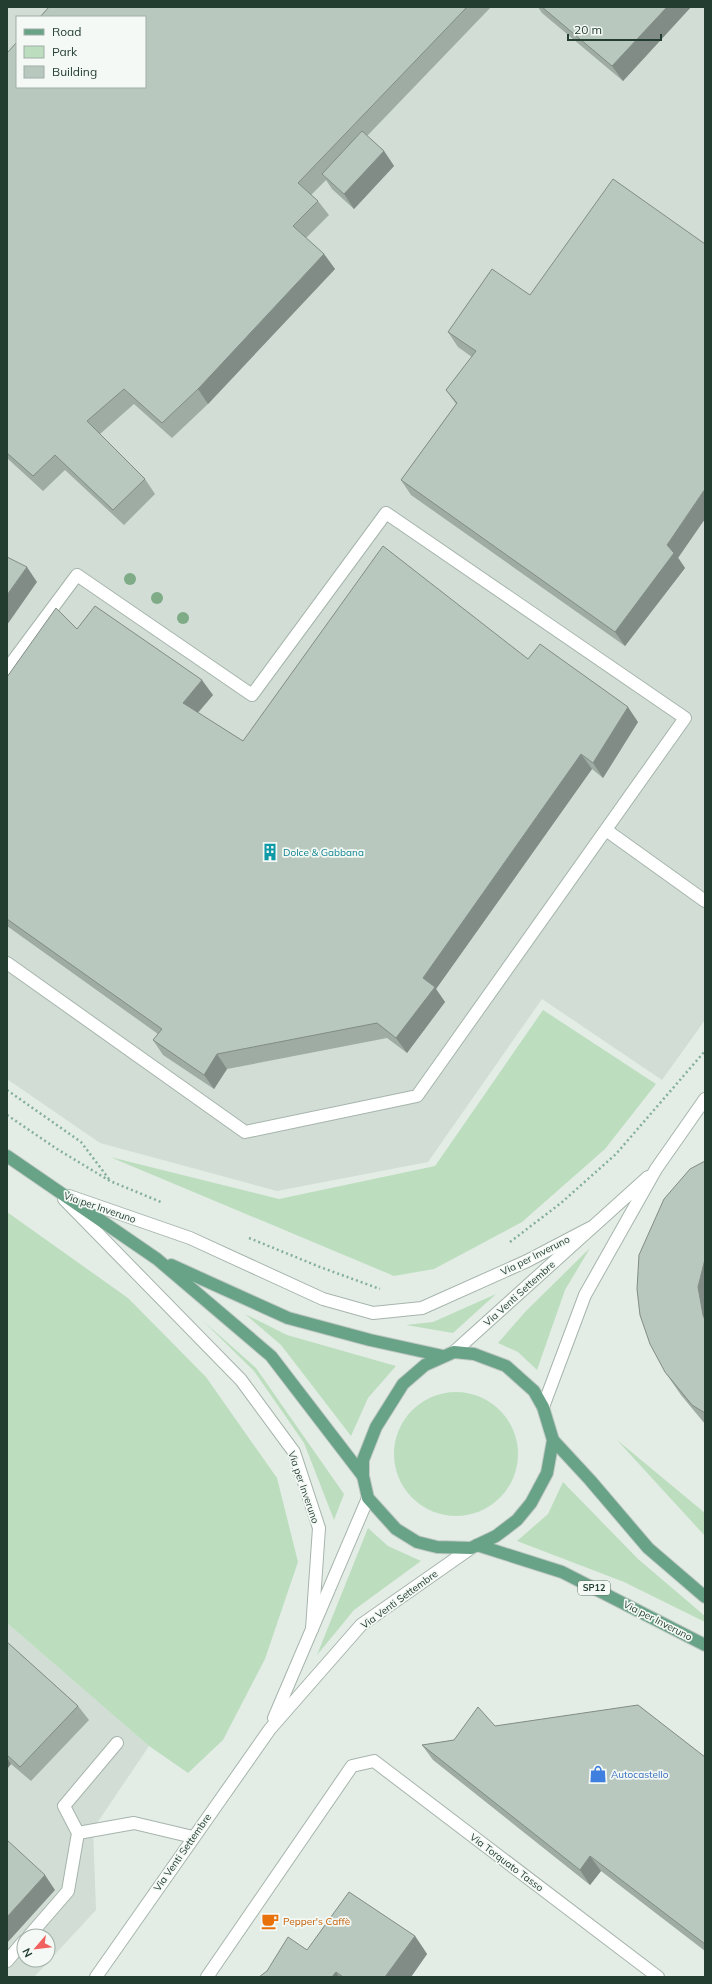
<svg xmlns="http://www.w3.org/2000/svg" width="712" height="1984" viewBox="0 0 712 1984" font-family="Mulish,sans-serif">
<rect width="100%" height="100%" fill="#e3ede6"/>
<g fill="#d1ddd5" fill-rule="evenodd">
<path d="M7,7H705V1020L662,1080L542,999L428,1162L277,1191L100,1143L7,1079ZM17,17H145V87H17Z"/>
<path d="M7,1623L149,1746L93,1829L96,1910L34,1977H7ZM24,1936H48V1960H24Z"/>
</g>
<g fill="#bcdebe">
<polygon points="543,1010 656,1084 605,1149 522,1222 434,1269 394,1276 110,1157 279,1199 435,1166"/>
<polygon points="7,1212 128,1298 206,1377 277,1478 298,1562 265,1659 223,1740 188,1773 149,1746 7,1623"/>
<polygon points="590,1248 565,1290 537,1370 518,1352 498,1343 526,1311"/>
<polygon points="496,1294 453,1333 406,1325 433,1322"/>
<polygon points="245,1314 287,1335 396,1366 368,1398 351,1436 281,1345"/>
<polygon points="202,1320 256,1368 344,1494 334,1520 304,1443 254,1371"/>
<circle cx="456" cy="1454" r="62"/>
<polygon points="617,1440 705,1513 705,1536"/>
<polygon points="563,1482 638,1559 705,1616 705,1622 624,1582 517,1541 548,1514"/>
<polygon points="368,1528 388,1546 421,1561 354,1610 317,1655"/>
</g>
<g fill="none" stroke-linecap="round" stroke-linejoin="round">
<g stroke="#a6b5ac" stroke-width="14">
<g id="service">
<polyline points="7,669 77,575 252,695 386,513 685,718 417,1096 245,1132 7,963"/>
<polyline points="606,830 705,901"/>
<polyline points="78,1833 134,1823 193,1837"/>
<polyline points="29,1936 68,1891 78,1833 64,1806 117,1743"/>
<polyline points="7,1961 24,1941"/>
</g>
</g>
<g stroke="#a6b5ac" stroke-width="14">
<g id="minor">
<polyline points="69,1196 190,1238 323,1299 373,1313 422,1308 527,1261 590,1228"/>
<polyline points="454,1352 648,1177"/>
<polyline points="543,1407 585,1295 656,1169 705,1099"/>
<polyline points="207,1977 352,1766 374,1761 658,1977"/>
</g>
</g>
<g stroke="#a6b5ac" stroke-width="14">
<g id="tertiary">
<polyline points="64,1199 241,1380 294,1452 319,1528 312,1629"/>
<polyline points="274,1718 368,1498"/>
<polyline points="96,1977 270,1729 361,1625 471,1548"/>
</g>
</g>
<g stroke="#c1c9c5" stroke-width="14">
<g id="primary">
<polyline points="7,1156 157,1259 271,1356 363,1476"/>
<polyline points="171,1265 288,1318 370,1340 443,1356"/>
<polygon points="454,1352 474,1354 506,1366 534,1391 543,1407 553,1440 547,1473 531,1503 517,1520 496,1536 471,1548 437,1547 417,1542 396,1529 368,1498 363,1476 363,1460 376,1427 403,1384 425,1365"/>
<polyline points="553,1440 590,1480 648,1548 705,1597"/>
<polyline points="477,1545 562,1572 705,1645"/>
</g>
</g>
<g stroke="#84b099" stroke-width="2.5" stroke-dasharray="2 3" stroke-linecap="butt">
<polyline points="7,1090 81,1142 109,1179"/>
<polyline points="7,1115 57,1149 110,1181 161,1202"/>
<polyline points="249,1238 320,1267 380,1289"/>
<polyline points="510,1242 561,1203 616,1154 705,1051"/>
</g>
<use href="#service" stroke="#fff" stroke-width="12"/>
<use href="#minor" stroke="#fff" stroke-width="12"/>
<use href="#tertiary" stroke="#fff" stroke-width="12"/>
<use href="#primary" stroke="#68a287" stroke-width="12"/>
</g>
<g fill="#7fab87">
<circle cx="130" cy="579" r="6"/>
<circle cx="157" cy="598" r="6"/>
<circle cx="183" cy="618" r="6"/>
</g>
<g fill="#9eaca4">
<polygon points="49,7 491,7 367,136 384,151 394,166 354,209 332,189 326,180 311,195 318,201 329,215 306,238 324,254 335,269 208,404 172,438 134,404 100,434 145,479 155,494 124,525 65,470 43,491 7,458 7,53"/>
<polygon points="538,7 691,7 623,81 542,13"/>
<polygon points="492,269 685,568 625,646 411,495 401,480 456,404 446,390 472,357 458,347 448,332"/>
<polygon points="77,629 213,695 198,713 243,741 528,659 638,722 603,778 592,769 436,989 445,1002 407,1053 387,1038 227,1069 214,1089 163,1055 153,1040 158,1034 7,926 7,677"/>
<polygon points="705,1161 705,1424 681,1395 665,1372"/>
<polygon points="7,1642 78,1706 89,1720 31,1781 11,1764 7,1769"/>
<polygon points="495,1726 705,1757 705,1951 601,1871 590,1885 433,1760 422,1745 454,1740"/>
<polygon points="415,1936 427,1954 411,1977 259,1977 307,1950"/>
</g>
<g fill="#818c86">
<polygon points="667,7 691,7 623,81 612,66"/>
<polygon points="384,151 394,166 354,209 344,194"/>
<polygon points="324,254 335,269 208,404 198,389"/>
<polygon points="705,489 705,519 678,558 685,568 625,646 615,632 667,545"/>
<polygon points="27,567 37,582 7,625 7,595"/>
<polygon points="202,680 213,695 193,718 183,703"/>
<polygon points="628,707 638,722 603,778 593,763"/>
<polygon points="581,754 592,769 436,989 445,1002 407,1053 396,1038 423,978"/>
<polygon points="217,1054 227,1069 214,1089 204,1075"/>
<polygon points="705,1259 705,1320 703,1315 698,1287"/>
<polygon points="7,1758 11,1764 7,1769"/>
<polygon points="590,1856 601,1871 590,1885 580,1870"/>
<polygon points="45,1875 55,1890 7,1943 7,1917"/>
<polygon points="415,1936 427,1954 411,1977 385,1977"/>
<polygon points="336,1972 339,1977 332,1977"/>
</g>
<g fill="#b8c8bf" stroke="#818c86">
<polygon points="49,7 467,7 298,183 318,201 293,226 324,254 198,389 162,423 124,389 87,421 145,479 113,510 55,455 33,476 7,453 7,53 17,42 17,87 145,87 145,17 40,17"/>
<polygon points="542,7 667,7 612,66"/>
<polygon points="362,131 384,151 344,194 322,174"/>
<polygon points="613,179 705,244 705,489 667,545 674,553 615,632 401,480 457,403 446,390 476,351 448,332 492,269 530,295"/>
<polygon points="383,546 528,659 540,644 628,707 593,763 581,754 423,978 435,987 396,1038 377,1023 217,1054 204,1075 153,1040 162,1029 7,919 7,677 56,608 77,629 95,606 202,680 183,703 243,741"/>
<polygon points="7,557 27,567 7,595"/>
<polygon points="705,1161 705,1259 698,1287 703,1315 705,1320 705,1413 692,1405 665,1372 650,1344 640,1315 637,1289 639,1255 664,1199 690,1169"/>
<polygon points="7,1642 78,1706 20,1767 7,1755"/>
<polygon points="638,1705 705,1757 705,1944 590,1856 580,1870 422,1745 454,1740 478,1707 495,1726"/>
<polygon points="7,1840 45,1875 7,1917"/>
<polygon points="349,1892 415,1936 385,1977 343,1977 336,1972 332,1977 259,1977 267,1971 288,1937 307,1950"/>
</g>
<defs>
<g id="building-bare" transform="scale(1.38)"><path d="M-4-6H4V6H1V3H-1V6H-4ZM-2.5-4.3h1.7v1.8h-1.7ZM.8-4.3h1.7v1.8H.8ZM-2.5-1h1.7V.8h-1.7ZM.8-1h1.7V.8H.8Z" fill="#0f9aa8" stroke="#f4f9f5" stroke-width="2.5" paint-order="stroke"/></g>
<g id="shop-bare" transform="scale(1.38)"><path d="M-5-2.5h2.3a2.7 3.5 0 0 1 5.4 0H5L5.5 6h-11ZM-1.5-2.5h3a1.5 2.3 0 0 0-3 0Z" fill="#3f7fe0" stroke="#f4f9f5" stroke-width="2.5" paint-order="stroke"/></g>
<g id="cafe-bare" transform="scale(1.38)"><path d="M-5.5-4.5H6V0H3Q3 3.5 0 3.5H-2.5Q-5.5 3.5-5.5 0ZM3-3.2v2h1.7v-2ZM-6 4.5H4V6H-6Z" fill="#e8710a" stroke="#f4f9f5" stroke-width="2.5" paint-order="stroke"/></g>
</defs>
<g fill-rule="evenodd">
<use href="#building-bare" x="270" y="852"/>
<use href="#shop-bare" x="598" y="1774"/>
<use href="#cafe-bare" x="270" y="1921"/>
</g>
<g text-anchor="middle" stroke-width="3.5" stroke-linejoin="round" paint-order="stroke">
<rect fill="#f4f9f5" stroke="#62766c" stroke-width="1" x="578" y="1581" width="32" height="14" rx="3"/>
<g font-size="9" font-weight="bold" fill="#233e31">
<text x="594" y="1591">SP12</text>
</g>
<g font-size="10" fill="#0d838f" stroke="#f4f9f5" text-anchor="start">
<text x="283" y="856">Dolce &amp; Gabbana</text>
</g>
<g font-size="10" fill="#233e31" stroke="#f4f9f5">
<text transform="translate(100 1207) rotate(19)" y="4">Via per Inveruno</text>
<text transform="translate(535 1255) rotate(-27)" y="4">Via per Inveruno</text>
<text transform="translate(519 1293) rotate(-42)" y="4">Via Venti Settembre</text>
<text transform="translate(304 1487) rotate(71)" y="4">Via per Inveruno</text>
<text transform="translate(399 1599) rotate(-36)" y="4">Via Venti Settembre</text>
<text transform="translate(658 1620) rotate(27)" y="4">Via per Inveruno</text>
<text transform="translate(182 1852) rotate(-55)" y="4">Via Venti Settembre</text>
<text transform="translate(507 1862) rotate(37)" y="4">Via Torquato Tasso</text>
</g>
<g font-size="10" fill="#366cbe" stroke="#f4f9f5" text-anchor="start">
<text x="611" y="1778">Autocastello</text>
</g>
<g font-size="10" fill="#c56008" stroke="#f4f9f5" text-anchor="start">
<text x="283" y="1925">Pepper's Caffè</text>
</g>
</g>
<rect width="712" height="1984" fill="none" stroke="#233e31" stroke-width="16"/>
<rect x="16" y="16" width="130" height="72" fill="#f4f9f5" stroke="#a0aea7"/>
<rect x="24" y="29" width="20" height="6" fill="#68a287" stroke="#a0aea7"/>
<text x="52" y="36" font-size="12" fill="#233e31">Road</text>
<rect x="24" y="46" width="20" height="12" fill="#bcdebe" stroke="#a0aea7"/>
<text x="52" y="56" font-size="12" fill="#233e31">Park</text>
<rect x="24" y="66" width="20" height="12" fill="#b8c8bf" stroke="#a0aea7"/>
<text x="52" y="76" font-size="12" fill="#233e31">Building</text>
<g transform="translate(36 1948) rotate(242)"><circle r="19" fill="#f4f9f5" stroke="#a0aea7"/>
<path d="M0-3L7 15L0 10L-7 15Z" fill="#f1615d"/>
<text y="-6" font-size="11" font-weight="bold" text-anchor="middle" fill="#233e31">N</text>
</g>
<path d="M568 34v6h93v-6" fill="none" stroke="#233e31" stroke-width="2"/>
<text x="574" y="34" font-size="12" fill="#233e31" stroke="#f4f9f5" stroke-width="3" paint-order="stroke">20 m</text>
</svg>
